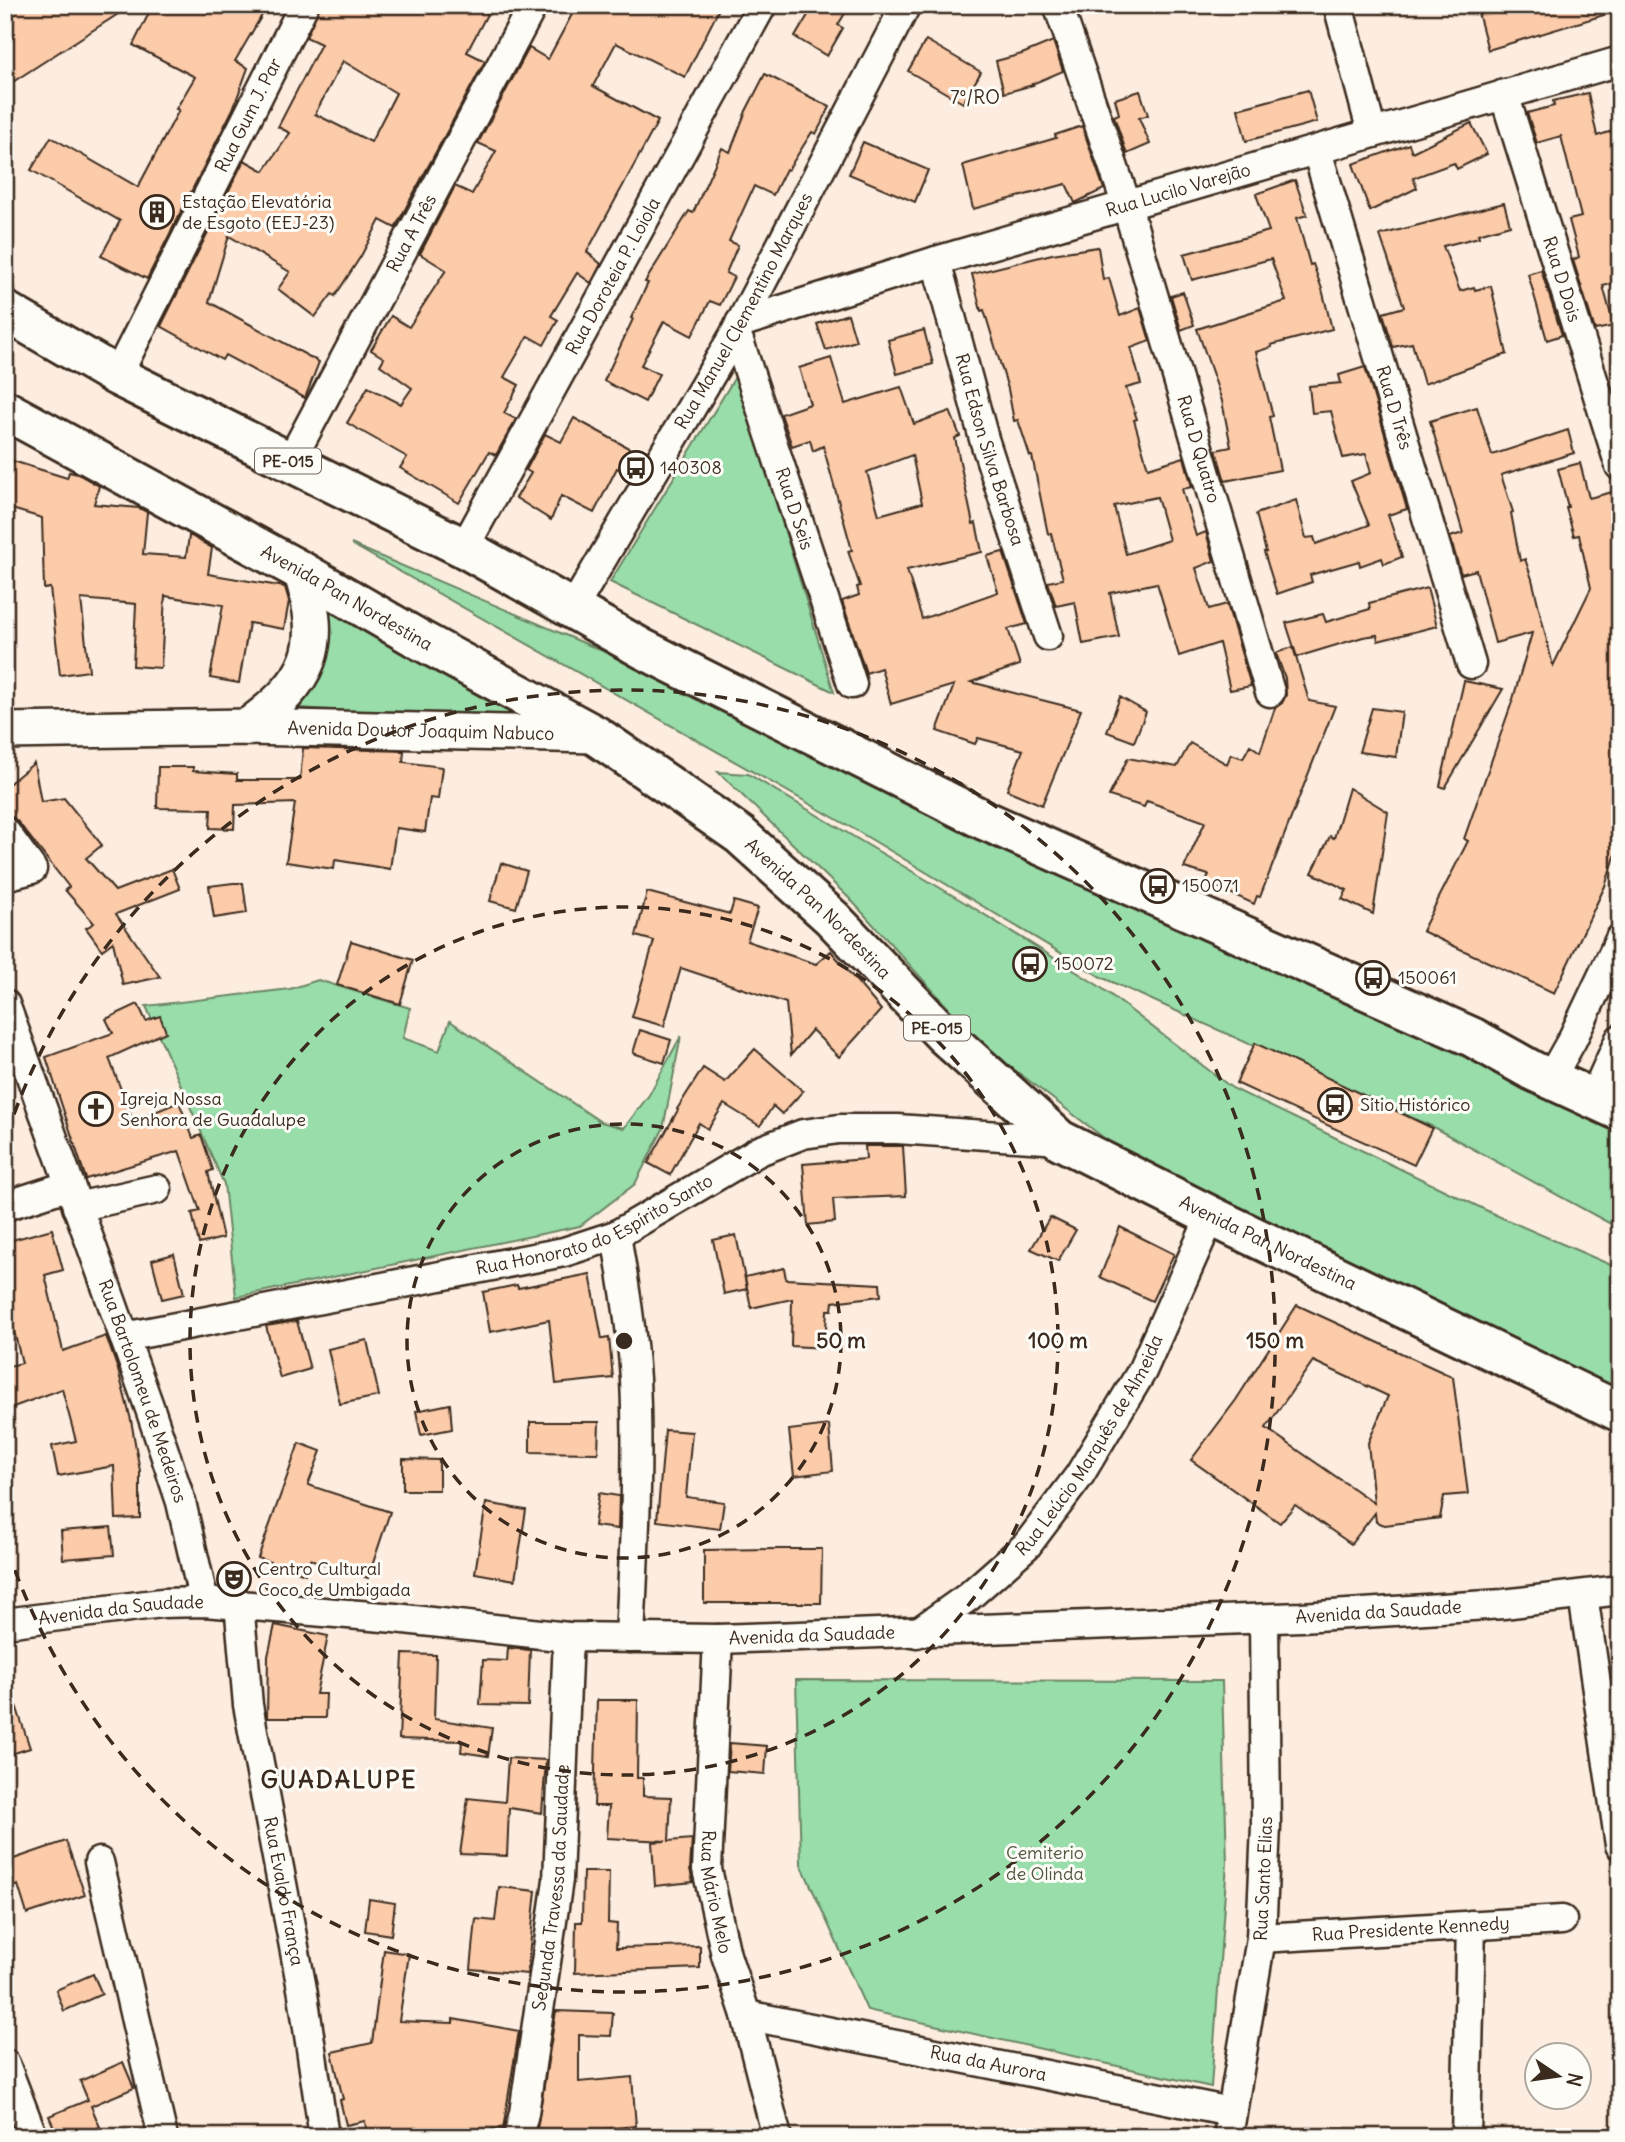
<svg xmlns="http://www.w3.org/2000/svg" width="1625" height="2142" viewBox="0 0 1625 2142" font-family="Delius,sans-serif">
<rect width="100%" height="100%" fill="#fcede0"/>
<filter id="ink" filterUnits="userSpaceOnUse"><feTurbulence type="fractalNoise" baseFrequency=".0143" numOctaves="2"/><feDisplacementMap in="SourceGraphic" scale="14" xChannelSelector="R" yChannelSelector="G"/><feConvolveMatrix kernelMatrix="1 2 1 2 8 2 1 2 1" color-interpolation-filters="sRGB"/></filter>
<g filter="url(#ink)">
<g fill="#98ddaa" stroke="#6a8464" stroke-width="2">
<polygon points="737,374 834,692 610,582"/>
<polygon points="351,544 678,683 1144,905 1620,1127 1620,1229 1433,1127 1101,977 859,832"/>
<polygon points="320,591 541,725 273,706"/>
<polygon points="718,772 748,774 969,905 1099,986 1232,1088 1498,1216 1620,1269 1620,1389 1409,1288 1133,1160 982,1045 851,900"/>
<polygon points="318,980 410,1008 403,1038 439,1051 450,1021 601,1122 624,1128 649,1095 681,1036 663,1129 635,1184 580,1226 236,1297 224,1184 146,1006 290,989"/>
<polygon points="796,1680 1222,1681 1227,1863 1211,2087 867,2010 801,1864"/>
</g>
<g fill="#fbcbaa" stroke="#3b2a1e" stroke-width="2" fill-rule="evenodd">
<polygon points="5,5 132,5 5,87"/>
<polygon points="153,5 268,5 235,61 248,68 233,109 147,279 101,256 120,221 31,170 51,137 138,187 179,110 176,109 195,77 133,45"/>
<path d="M320,5H492L467,52L485,61L395,228L380,220L361,256L335,296L332,294L315,317L278,289L290,272L229,236L209,302L319,362L305,398L225,355L222,360L161,326L244,160L264,171L290,133L278,127L321,44L306,37ZM343,61L396,93L371,142L315,114Z"/>
<polygon points="577,5 721,5 685,77 616,43 593,86 658,121 587,252 601,264 591,283 577,273 551,316 558,320 544,345 528,336 504,377 519,385 504,413 516,419 496,455 489,452 459,503 400,468 407,457 347,423 368,387 401,404 412,388 380,365 384,358 371,350 391,316 409,327 446,270 420,254 455,186 472,194 496,151 478,143 529,48 548,59"/>
<polygon points="814,5 850,5 838,25 843,28 827,56 795,37"/>
<polygon points="1476,5 1616,5 1617,11 1488,50"/>
<polygon points="926,40 981,72 963,103 908,71"/>
<polygon points="1053,41 1063,71 1032,84 1033,85 1004,93 996,61 1022,54"/>
<polygon points="765,74 830,107 816,134 812,132 788,170 786,169 773,195 754,186 729,241 738,245 726,273 734,277 720,305 710,301 692,336 664,321 641,365 659,374 645,402 604,381 633,319 631,318 648,283 645,282 689,211 693,213 722,148 730,152 746,111"/>
<polygon points="1308,90 1317,122 1246,141 1238,109"/>
<polygon points="1140,91 1148,115 1139,118 1150,144 1127,154 1114,116 1119,114 1115,99"/>
<polygon points="1588,93 1597,136 1612,131 1620,153 1620,282 1603,286 1614,326 1595,330 1573,260 1579,257 1569,220 1581,217 1561,136 1537,143 1527,113 1554,106 1553,101"/>
<polygon points="1471,123 1487,154 1457,169 1454,163 1413,178 1417,188 1370,211 1353,164 1409,144 1412,152"/>
<polygon points="1082,126 1104,189 1075,203 1066,184 973,209 963,165 1056,138 1055,135"/>
<polygon points="863,142 928,170 915,202 849,174"/>
<polygon points="1295,180 1307,215 1297,218 1310,265 1313,264 1322,289 1332,329 1271,345 1272,347 1256,352 1273,416 1269,417 1280,470 1225,481 1216,450 1231,447 1222,401 1197,329 1286,301 1271,259 1192,280 1184,254 1269,231 1256,194"/>
<polygon points="1504,203 1510,225 1478,234 1479,237 1443,246 1460,291 1474,287 1475,290 1491,286 1507,354 1424,384 1412,343 1393,347 1383,313 1404,307 1380,235"/>
<path d="M1098,247L1103,280L1109,278L1120,316L1140,308L1150,341L1131,348L1141,384L1126,388L1137,419L1134,420L1148,468L1184,457L1192,487L1182,489L1196,536L1206,532L1214,561L1196,568L1209,609L1227,604L1251,686L1230,690L1219,643L1179,656L1157,583L1110,593L1119,637L1083,644L1075,602L1056,606L1048,582L1063,579L1051,533L1048,534L1032,456H1030L1018,420L1014,421L1008,389L984,310L981,311L972,274L1052,254ZM1157,497L1169,540L1126,554L1114,506Z"/>
<polygon points="1541,270 1562,335 1547,340 1528,274"/>
<polygon points="1183,292 1194,325 1181,330 1171,296"/>
<polygon points="848,314 856,341 826,350 817,324"/>
<polygon points="924,330 933,364 897,374 888,340"/>
<path d="M831,358L845,404L901,387L914,424L950,411L960,436L955,438L973,524L976,523L982,552L907,570L922,619L998,592L987,556L1003,552L1027,624L1008,629L1020,665L971,682L1081,710L1042,805L1007,790L1023,750L978,738L975,744L937,731L954,685L891,704L881,668L866,673L842,601L859,595L857,587L860,586L848,551L852,550L823,446L813,451L810,440L792,446L781,414L810,404L799,368ZM912,455L922,503L879,515L867,472Z"/>
<polygon points="1365,367 1407,509 1388,515 1402,557 1384,564 1382,558 1360,566 1359,561 1310,575 1312,582 1277,594 1264,552 1266,552 1256,514 1296,500 1306,538 1314,537 1316,544 1369,525 1351,481 1371,473 1366,454 1343,458 1331,411 1312,413 1309,386 1341,383 1339,375"/>
<polygon points="1477,407 1492,455 1568,430 1574,453 1501,475 1513,512 1511,513 1520,561 1525,559 1532,579 1553,666 1591,588 1579,535 1574,536 1566,508 1568,507 1558,469 1580,463 1589,498 1620,490 1620,842 1605,886 1554,993 1422,931 1468,841 1464,839 1513,699 1532,633 1495,643 1476,570 1461,574 1450,537 1463,533 1430,421"/>
<polygon points="574,418 634,451 622,471 617,468 594,513 561,496 551,520 516,498 531,473 526,470 545,434 561,442"/>
<polygon points="13,461 67,478 69,472 78,474 99,486 94,504 139,508 147,512 143,554 186,557 189,536 191,536 212,548 208,574 285,587 289,601 284,629 249,623 239,683 210,678 223,605 165,596 161,668 133,666 136,604 81,599 89,671 60,675 50,588 44,589 42,518 5,507 5,486"/>
<polygon points="1427,588 1437,626 1378,641 1377,635 1363,637 1297,657 1286,623 1323,614 1326,622 1370,609 1369,603"/>
<polygon points="1293,647 1309,701 1335,706 1260,897 1257,896 1254,904 1206,882 1209,875 1184,868 1205,822 1147,801 1144,807 1109,796 1128,758 1177,767 1190,743 1227,764 1231,754 1243,758 1250,745 1260,752 1275,708 1282,703 1286,695 1285,678 1276,653"/>
<polygon points="1464,681 1503,689 1445,788 1440,786"/>
<polygon points="1120,697 1146,712 1134,742 1107,732"/>
<polygon points="1372,708 1402,712 1396,757 1359,752"/>
<polygon points="303,748 404,751 403,762 442,767 438,799 430,798 425,832 396,828 390,869 335,860 334,869 286,862 295,803 235,805 234,829 210,828 211,809 157,808 158,767 193,767 193,771 237,774 237,780 300,780"/>
<polygon points="34,763 41,802 64,798 102,845 86,858 115,891 172,869 180,889 116,914 160,977 123,985 113,942 102,950 86,928 94,923 65,890 69,887 18,822 5,811 5,787"/>
<polygon points="1349,788 1388,812 1373,914 1342,899 1347,890 1312,873 1330,836 1334,838"/>
<polygon points="501,863 527,871 516,908 490,901"/>
<polygon points="233,883 243,883 247,913 214,918 209,886"/>
<polygon points="647,892 730,914 734,901 758,908 747,941 816,964 831,951 881,1010 839,1057 812,1030 791,1055 786,1003 681,968 664,1026 632,1017 654,941 636,936"/>
<polygon points="351,941 413,960 400,1004 337,985"/>
<polygon points="138,1004 146,1021 160,1016 166,1032 109,1058 133,1121 179,1102 193,1138 201,1135 213,1170 208,1172 223,1238 199,1244 192,1213 200,1211 179,1151 86,1179 46,1057 113,1033 106,1019"/>
<polygon points="640,1030 671,1040 664,1063 633,1053"/>
<polygon points="1255,1043 1432,1128 1414,1165 1236,1083"/>
<polygon points="755,1049 803,1091 782,1114 773,1106 760,1126 724,1104 708,1129 699,1123 670,1175 648,1163 678,1110 677,1109 703,1068 725,1082"/>
<polygon points="865,1146 903,1146 906,1196 833,1199 835,1222 808,1225 803,1164 866,1159"/>
<polygon points="1050,1217 1076,1230 1058,1261 1031,1249"/>
<polygon points="1120,1227 1174,1254 1152,1301 1100,1277"/>
<polygon points="52,1229 63,1270 45,1275 63,1351 106,1336 118,1370 131,1420 140,1471 140,1518 116,1519 114,1466 58,1476 52,1446 76,1441 62,1389 5,1410 5,1367 22,1363 5,1295 5,1242"/>
<polygon points="736,1235 747,1289 724,1294 713,1240"/>
<polygon points="174,1254 184,1294 162,1299 152,1260"/>
<polygon points="784,1268 786,1279 880,1284 881,1296 833,1302 832,1310 827,1310 825,1348 791,1346 792,1299 751,1308 745,1277"/>
<polygon points="590,1274 602,1339 609,1338 613,1378 556,1384 549,1320 490,1332 483,1292 517,1285 518,1288"/>
<path d="M1297,1305L1453,1377L1468,1494L1444,1496L1440,1518L1385,1525L1376,1522L1375,1513L1351,1544L1295,1505L1280,1523L1191,1460L1236,1400ZM1313,1361L1388,1396L1368,1443L1374,1503L1266,1428Z"/>
<polygon points="297,1321 310,1369 280,1378 266,1326"/>
<polygon points="367,1340 379,1396 340,1404 328,1349"/>
<polygon points="450,1404 452,1429 421,1435 416,1411"/>
<polygon points="530,1422 599,1422 598,1453 530,1452"/>
<polygon points="829,1425 833,1471 794,1476 789,1430"/>
<polygon points="665,1430 692,1432 686,1497 724,1502 720,1529 657,1521"/>
<polygon points="299,1443 321,1451 308,1485 390,1512 368,1578 310,1559 305,1574 258,1558"/>
<polygon points="403,1459 439,1460 439,1490 403,1490"/>
<polygon points="599,1493 619,1496 618,1529 594,1526"/>
<polygon points="486,1503 526,1510 515,1580 475,1573"/>
<polygon points="111,1527 114,1555 63,1559 61,1531"/>
<polygon points="781,1549 822,1549 821,1603 704,1603 704,1550"/>
<polygon points="275,1625 328,1636 316,1694 326,1694 325,1718 267,1718 268,1656"/>
<polygon points="508,1648 530,1650 528,1706 480,1705 483,1660 507,1661"/>
<polygon points="403,1654 436,1655 434,1719 492,1728 488,1756 461,1752 462,1741 399,1739"/>
<polygon points="5,1687 10,1687 30,1748 5,1756"/>
<polygon points="597,1700 638,1700 637,1778 643,1778 643,1796 671,1797 669,1841 692,1839 690,1869 693,1882 655,1886 652,1842 666,1841 607,1838 609,1806 594,1806"/>
<polygon points="730,1743 767,1746 765,1774 728,1771"/>
<polygon points="508,1758 546,1760 542,1813 509,1808 507,1856 460,1854 468,1798 505,1802"/>
<polygon points="66,1841 85,1895 27,1914 18,1885 12,1887 5,1862"/>
<polygon points="583,1872 609,1872 608,1923 617,1924 616,1948 700,1946 700,1968 575,1973 576,1922 582,1922"/>
<polygon points="499,1887 536,1891 527,1974 471,1969 476,1919 495,1921"/>
<polygon points="369,1899 395,1903 391,1935 365,1931"/>
<polygon points="384,1950 409,1954 399,2021 453,2023 453,2019 519,2031 503,2129 493,2129 492,2137 367,2137 365,2121 346,2125 340,2100 343,2099 332,2052 372,2043"/>
<polygon points="93,1974 102,1994 64,2011 56,1990"/>
<polygon points="556,2011 613,2013 611,2036 579,2035 579,2082 632,2077 636,2126 583,2131 537,2129"/>
<polygon points="123,2062 134,2088 91,2106 100,2127 78,2137 58,2137 49,2116 88,2100 80,2081"/>
</g>
<g fill="none" stroke-linecap="round" stroke-linejoin="round">
<g stroke="#3b2a1e" stroke-width="33">
<g id="minor">
<path id="s1" d="M1058,5L1127,206L1270,692"/>
<polyline points="1338,5 1372,133"/>
<path id="s2" d="M1504,94L1620,466"/>
<path id="s3" d="M1317,151L1471,664"/>
<path id="s4" d="M936,261L984,439L1048,636"/>
<path id="s5" d="M740,323L936,261L1620,61"/>
<path id="s6" d="M736,332L852,684"/>
<path id="s7" d="M117,376L304,5"/>
<path id="s8" d="M290,462L533,5"/>
<path id="s9" d="M464,548L762,5"/>
<path id="s10" d="M572,610L736,332L906,5"/>
<polyline points="5,832 32,869 5,876"/>
<path id="s11" d="M5,1004L150,1409L181,1502L204,1602"/>
<polyline points="1550,1079 1572,1040 1620,939"/>
<polyline points="1593,1099 1620,1039"/>
<polyline points="5,1206 70,1185"/>
<polyline points="77,1207 157,1189"/>
<path d="M616,1235C624,1283 632,1331 635,1379C639,1465 634,1552 630,1638"/>
<path id="s12" d="M124,1337L564,1252L616,1235L759,1151L803,1134L839,1129H897L1060,1140"/>
<polyline points="1583,1595 1620,1845"/>
<path id="s13" d="M239,1603L248,1705L303,1994L324,2137"/>
<path id="s14" d="M5,1623L162,1603L204,1602L395,1618L568,1637L718,1639L1301,1617L1503,1604L1620,1590"/>
<path id="s15" d="M917,1633L968,1597L1027,1545L1079,1476L1142,1371L1211,1216"/>
<path id="s16" d="M718,1639L707,1869L726,1955L746,2015L777,2137"/>
<polyline points="99,1862 163,2137"/>
<path id="s17" d="M1261,1938L1562,1920"/>
<path id="s18" d="M746,2015L1231,2112"/>
<polyline points="5,2064 33,2137"/>
<path id="s19" d="M518,2137L524,2113L558,1880L568,1637"/>
<path id="s20" d="M1228,2137L1261,1938L1266,1826L1264,1619"/>
<polyline points="1466,2137 1471,1925"/>
</g>
</g>
<g stroke="#3b2a1e" stroke-width="40">
<g id="major">
<path d="M247,727C311,680 326,648 301,571"/>
<path id="s21" d="M5,731L247,727L595,735"/>
</g>
</g>
<g stroke="#3b2a1e" stroke-width="44">
<g id="highway">
<polyline points="5,311 117,376 464,548 643,649 986,821 1472,1037 1533,1071 1620,1111"/>
<path id="s22" d="M5,410L301,571L420,640L595,735L674,789L740,835L832,918L945,1036L1060,1140L1211,1216L1620,1412"/>
</g>
</g>
<use href="#minor" stroke="#fdfcf7" stroke-width="28"/>
<use href="#major" stroke="#fdfcf7" stroke-width="35"/>
<use href="#highway" stroke="#fdfcf7" stroke-width="38"/>
</g>
</g>
<g fill="none" stroke="#3b2a1e" stroke-width="3.5" stroke-dasharray="12 9">
<circle cx="624" cy="1341" r="217"/>
<circle cx="624" cy="1341" r="434"/>
<path d="M7 1134A651 651 0 1 1 7 1548"/>
</g>
<defs>
<g id="building-ring" transform="scale(1.75)"><circle r="9.5" fill="#fdfcf7" stroke="#3b2a1e" stroke-width="1.5"/><path d="M-4-6H4V6H1V3H-1V6H-4ZM-2.5-4.3h1.7v1.8h-1.7ZM.8-4.3h1.7v1.8H.8ZM-2.5-1h1.7V.8h-1.7ZM.8-1h1.7V.8H.8Z" fill="#3b2a1e"/></g>
<g id="bus-ring" transform="scale(1.75)"><circle r="9.5" fill="#fdfcf7" stroke="#3b2a1e" stroke-width="1.5"/><path d="M-5-6H5V4H4V6H2V4H-2V6H-4V4H-5ZM-3.5-4V0h7V-4ZM-3.5 1.2v1.5H-2V1.2ZM2 1.2v1.5H3.5V1.2Z" fill="#3b2a1e"/></g>
<g id="church-ring" transform="scale(1.75)"><circle r="9.5" fill="#fdfcf7" stroke="#3b2a1e" stroke-width="1.5"/><path d="M-1.2-6h2.4v3.5h3.3v2.4h-3.3V6h-2.4V-.1h-3.3v-2.4h3.3Z" fill="#3b2a1e"/></g>
<g id="theatre-ring" transform="scale(1.75)"><circle r="9.5" fill="#fdfcf7" stroke="#3b2a1e" stroke-width="1.5"/><path d="M-5-5.5Q0-4 5-5.5V0Q5 5 0 6Q-5 5-5 0ZM-3.3-2.5H-1v1.5H-3.3ZM1-2.5H3.3v1.5H1ZM-2.8 1Q0 5.5 2.8 1Z" fill="#3b2a1e"/></g>
</defs>
<g fill-rule="evenodd">
<use href="#building-ring" x="157" y="212"/>
<use href="#bus-ring" x="636" y="468"/>
<use href="#bus-ring" x="1158" y="886"/>
<use href="#bus-ring" x="1030" y="964"/>
<use href="#bus-ring" x="1373" y="978"/>
<use href="#bus-ring" x="1335" y="1105"/>
<use href="#church-ring" x="96" y="1109"/>
<use href="#theatre-ring" x="234" y="1579"/>
</g>
<g text-anchor="middle" stroke-width="6" stroke-linejoin="round" paint-order="stroke">
<g fill="#fdfcf7" stroke="#75695f" stroke-width="2">
<rect x="255" y="448.5" width="66" height="25" rx="5"/>
<rect x="904" y="1015.5" width="66" height="25" rx="5"/>
</g>
<g font-size="16" font-weight="bold" fill="#3b2a1e">
<text x="288" y="467">PE-015</text>
<text x="937" y="1034">PE-015</text>
</g>
<g font-size="18" fill="#3b2a1e" stroke="#fdfcf7">
<text dy="6" stroke="none"><textPath href="#s7" startOffset="292">Rua Gum J. Par</textPath></text>
<text dy="6" stroke="none"><textPath href="#s5" startOffset="458">Rua Lucilo Varejão</textPath></text>
<text dy="6" stroke="none"><textPath href="#s8" startOffset="259">Rua A Três</textPath></text>
<text dy="6" stroke="none"><textPath href="#s9" startOffset="310">Rua Doroteia P. Loiola</textPath></text>
<text dy="6" stroke="none"><textPath href="#s2" startOffset="194">Rua D Dois</textPath></text>
<text dy="6" stroke="none"><textPath href="#s10" startOffset="345">Rua Manuel Clementino Marques</textPath></text>
<text dy="6" stroke="none"><textPath href="#s3" startOffset="268">Rua D Três</textPath></text>
<text dy="6" stroke="none"><textPath href="#s4" startOffset="196">Rua Edson Silva Barbosa</textPath></text>
<text dy="6" stroke="none"><textPath href="#s1" startOffset="466">Rua D Quatro</textPath></text>
<text dy="6" stroke="none"><textPath href="#s6" startOffset="186">Rua D Seis</textPath></text>
<text dy="6" stroke="none"><textPath href="#s22" startOffset="390">Avenida Pan Nordestina</textPath></text>
<text dy="6" stroke="none"><textPath href="#s21" startOffset="416">Avenida Doutor Joaquim Nabuco</textPath></text>
<text dy="6" stroke="none"><textPath href="#s22" startOffset="957">Avenida Pan Nordestina</textPath></text>
<text dy="6" stroke="none"><textPath href="#s12" startOffset="486">Rua Honorato do Espírito Santo</textPath></text>
<text dy="6" stroke="none"><textPath href="#s22" startOffset="1524">Avenida Pan Nordestina</textPath></text>
<text dy="6" stroke="none"><textPath href="#s11" startOffset="411">Rua Bartolomeu de Medeiros</textPath></text>
<text dy="6" stroke="none"><textPath href="#s15" startOffset="259">Rua Leúcio Marquês de Almeida</textPath></text>
<text dy="6" stroke="none"><textPath href="#s14" startOffset="117">Avenida da Saudade</textPath></text>
<text dy="6" stroke="none"><textPath href="#s14" startOffset="1377">Avenida da Saudade</textPath></text>
<text dy="6" stroke="none"><textPath href="#s14" startOffset="810">Avenida da Saudade</textPath></text>
<text dy="6" stroke="none"><textPath href="#s20" startOffset="261">Rua Santo Elias</textPath></text>
<text dy="6" stroke="none"><textPath href="#s19" startOffset="252">Segunda Travessa da Saudade</textPath></text>
<text dy="6" stroke="none"><textPath href="#s13" startOffset="292">Rua Evaldo França</textPath></text>
<text dy="6" stroke="none"><textPath href="#s16" startOffset="254">Rua Mário Melo</textPath></text>
<text dy="6" stroke="none"><textPath href="#s17" startOffset="150">Rua Presidente Kennedy</textPath></text>
<text dy="6" stroke="none"><textPath href="#s18" startOffset="247">Rua da Aurora</textPath></text>
</g>
<g font-size="18" fill="#3b2a1e" stroke="#fdfcf7" text-anchor="start">
<text x="182" y="208">Estação Elevatória<tspan x="182" dy="21">de Esgoto (EEJ-23)</tspan></text>
<text x="660" y="474">140308</text>
<text x="1182" y="892">150071</text>
<text x="1054" y="970">150072</text>
<text x="1398" y="984">150061</text>
<text x="120" y="1105">Igreja Nossa<tspan x="120" dy="21">Senhora de Guadalupe</tspan></text>
<text x="1360" y="1111">Sítio Histórico</text>
<text x="258" y="1575">Centro Cultural<tspan x="258" dy="21">Coco de Umbigada</tspan></text>
</g>
<g font-size="18" fill="#525741" stroke="#fdfcf7">
<text x="1045" y="1859">Cemiterio<tspan x="1045" dy="21">de Olinda</tspan></text>
</g>
<g font-size="19" fill="#3b2a1e" stroke="#fdfcf7">
<text x="975" y="104">7º/RO</text>
</g>
<g font-size="24" font-weight="bold" letter-spacing="2" fill="#3b2a1e" stroke="#fdfcf7">
<text x="339" y="1788">GUADALUPE</text>
</g>
</g>
<circle cx="624" cy="1341" r="10" fill="#3b2a1e" stroke="#fdfcf7" stroke-width="3.5"/>
<g font-size="21" text-anchor="middle" font-weight="bold" fill="#3b2a1e" stroke="#fdfcf7" stroke-width="6" stroke-linejoin="round" paint-order="stroke">
<text x="841" y="1348">50 m</text>
<text x="1058" y="1348">100 m</text>
<text x="1275" y="1348">150 m</text>
</g>
<rect width="1625" height="2142" fill="none" stroke="#fdfcf7" stroke-width="28"/>
<rect x="14" y="14" width="1597" height="2114" fill="none" stroke="#3b2a1e" stroke-width="2.5" filter="url(#ink)"/>
<g transform="translate(1558 2076) rotate(103)"><circle r="33" fill="#fdfcf7" stroke="#afa8a0" stroke-width="2"/>
<path d="M0-5L12 26L0 18L-12 26Z" fill="#3b2a1e"/>
<text y="-10" font-size="19" font-weight="bold" text-anchor="middle" fill="#3b2a1e">N</text>
</g>
</svg>
